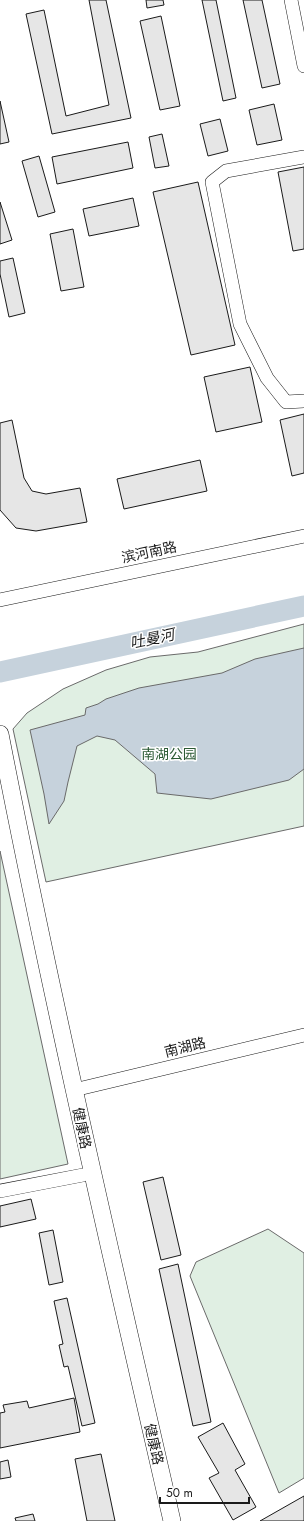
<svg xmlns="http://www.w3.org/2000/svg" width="304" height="1521" viewBox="0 0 304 1521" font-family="Jost,'Noto Sans SC',sans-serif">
<rect width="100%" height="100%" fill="#fff"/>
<g fill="#e0efe3" stroke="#6a6a6a">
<polygon points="304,624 304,826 46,882 13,729 27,713 63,689 106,670 150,657 198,652"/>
<polygon points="0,851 68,1164 0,1179"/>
<polygon points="268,1229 304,1253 304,1478 279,1493 190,1276 196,1262"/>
</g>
<polygon fill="#c6d2dc" stroke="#6a6a6a" points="304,648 304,769 289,780 211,799 157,793 155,774 115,740 97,736 77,746 68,782 64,801 49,824 44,794 30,730 85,715 86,708 98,704 106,699 139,688 222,673 255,659"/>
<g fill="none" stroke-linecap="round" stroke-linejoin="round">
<polyline stroke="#c6d2dc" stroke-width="21" points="0,672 304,606"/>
</g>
<g fill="#e6e6e6" stroke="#1a1a1a">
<polygon points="89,0 106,0 131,118 52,134 26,14 44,10 66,116 109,105"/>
<polygon points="146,0 163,0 164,5 147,8"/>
<polygon points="202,0 216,0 236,98 223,101"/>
<polygon points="243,0 262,0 280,84 262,88"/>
<polygon points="161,16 180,106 160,110 140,21"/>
<polygon points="0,101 9,142 0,144"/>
<polygon points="274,104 282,140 257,145 249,110"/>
<polygon points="220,119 228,151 208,156 200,124"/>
<polygon points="162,134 169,166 155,168 149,137"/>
<polygon points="128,142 133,168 57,184 52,157"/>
<polygon points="39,156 55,212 38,217 22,161"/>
<polygon points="304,167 304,249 293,251 278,172"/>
<polygon points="198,182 235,345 191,355 153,192"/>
<polygon points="133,198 139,226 89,236 83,209"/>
<polygon points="0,202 12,240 0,244"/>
<polygon points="73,229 84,287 61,291 50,234"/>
<polygon points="13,258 25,313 9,317 0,274 0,261"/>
<polygon points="250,367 262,422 216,432 204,377"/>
<polygon points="304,414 304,473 292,476 280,420"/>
<polygon points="12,420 24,478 32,491 46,494 80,488 87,522 36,531 16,528 0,510 0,423"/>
<polygon points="200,460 207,491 124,509 117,479"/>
<polygon points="163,1177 181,1255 161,1260 143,1182"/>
<polygon points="31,1199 36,1219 0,1227 0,1206"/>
<polygon points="53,1230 63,1282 49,1285 39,1233"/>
<polygon points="178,1264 211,1422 193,1426 159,1269"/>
<polygon points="67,1298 95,1423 82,1426 68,1366 64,1367 59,1345 63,1344 54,1301"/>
<polygon points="74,1398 80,1432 0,1448 0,1413 5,1412 3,1405 27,1401 29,1408"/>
<polygon points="223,1423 245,1464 235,1470 256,1507 233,1520 209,1478 219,1473 198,1437"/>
<polygon points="101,1454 115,1521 87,1521 75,1459"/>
<polygon points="8,1460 11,1477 0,1479 0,1462"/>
<polygon points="304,1496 304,1521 260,1521"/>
<polygon points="33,1514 35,1521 16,1521 15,1518"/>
</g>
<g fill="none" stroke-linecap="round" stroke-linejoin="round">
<g stroke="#1a1a1a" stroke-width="14">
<g id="minor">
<polyline points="291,0 304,66"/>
<polyline points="304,157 226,171 212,182 240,324 267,378 286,402 304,401"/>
<polyline points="0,600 304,536"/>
<polyline points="74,1090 304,1035"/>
<polyline points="0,1191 83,1175"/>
</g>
</g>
<g stroke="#1a1a1a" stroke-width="18">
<path id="major" d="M0,734C51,997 112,1259 172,1521"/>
</g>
<use href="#minor" stroke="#fff" stroke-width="13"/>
<use href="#major" stroke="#fff" stroke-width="17"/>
</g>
<g text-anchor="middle" stroke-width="3" stroke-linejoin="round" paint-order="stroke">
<g font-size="14" fill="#1a1a1a" stroke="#fff">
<text transform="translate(149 552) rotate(-12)" y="5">滨河南路</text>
<text transform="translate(185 1047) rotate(-14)" y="5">南湖路</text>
<text transform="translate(82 1128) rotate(78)" y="5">健康路</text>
<text transform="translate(154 1444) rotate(77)" y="5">健康路</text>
</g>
<g font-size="14" fill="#2b5a34" stroke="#fff">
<text x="169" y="759">南湖公园</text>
</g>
<g font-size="15" font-style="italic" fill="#1a1a1a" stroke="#fff">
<text transform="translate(152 639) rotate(-12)" y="5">吐曼河</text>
</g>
</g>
<path d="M160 1497v6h89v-6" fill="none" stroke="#1a1a1a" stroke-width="2"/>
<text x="166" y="1497" font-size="12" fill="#1a1a1a" stroke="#ffffff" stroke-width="3" paint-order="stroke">50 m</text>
</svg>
